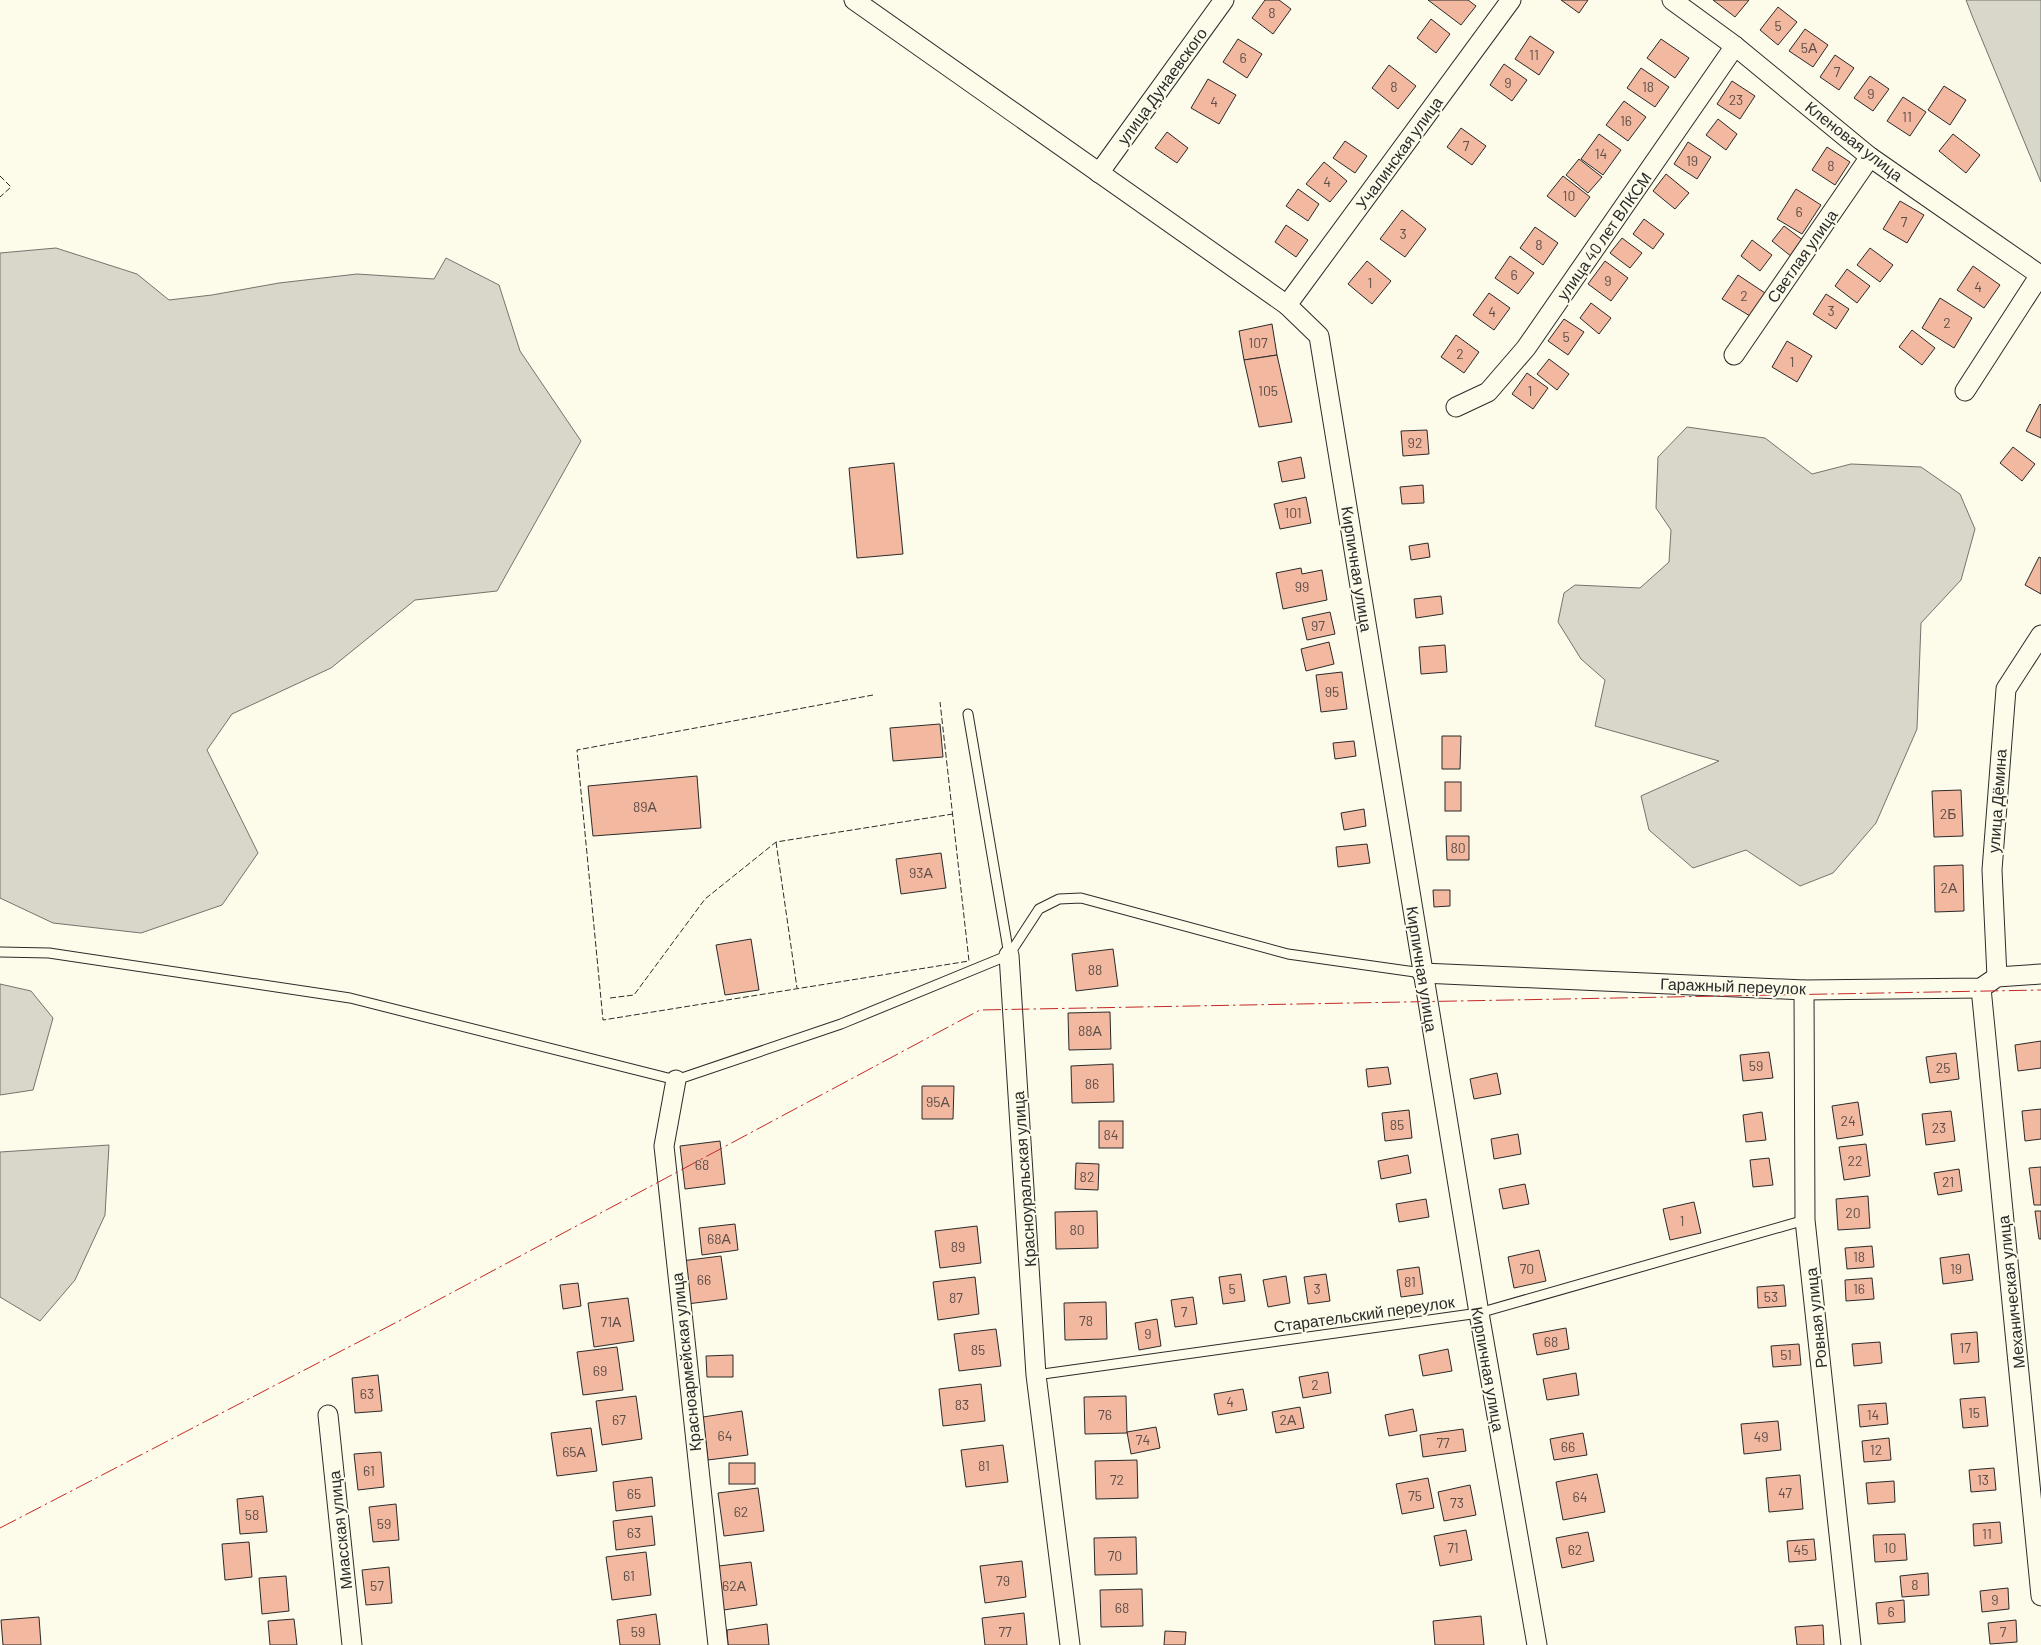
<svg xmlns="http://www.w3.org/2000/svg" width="2041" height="1645" viewBox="0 0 2041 1645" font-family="Barlow,sans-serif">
<rect width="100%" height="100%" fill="#fdfbea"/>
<g fill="#d8d7c9" stroke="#74746e">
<polygon points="1966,0 2041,0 2041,182 1973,18"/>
<polygon points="56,248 137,274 169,300 212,295 279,283 357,274 434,279 446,258 499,285 520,351 581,441 497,591 415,600 331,668 232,714 207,750 258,853 222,905 141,933 53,923 0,898 0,253"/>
<polygon points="1687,427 1765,438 1812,474 1851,464 1921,467 1960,494 1975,529 1961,580 1921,623 1917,729 1876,823 1833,873 1800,886 1746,850 1693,868 1649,830 1641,796 1719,761 1595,726 1605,680 1581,659 1558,622 1564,593 1575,585 1640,588 1669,562 1671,530 1656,508 1658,457"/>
<polygon points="0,984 31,991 53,1018 33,1090 0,1095"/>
<polygon points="109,1145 105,1215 75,1280 40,1321 0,1297 0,1152"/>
</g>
<g fill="#f2b8a0" stroke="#2b2b2b">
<polygon points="1265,0 1279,0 1291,9 1273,34 1252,18"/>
<polygon points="1428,0 1468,0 1476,6 1461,25"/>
<polygon points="1561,0 1588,0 1579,13"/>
<polygon points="1713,0 1749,0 1735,17"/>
<polygon points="1778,7 1797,22 1778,45 1760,30"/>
<polygon points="1431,19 1450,34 1436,53 1417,38"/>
<polygon points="1805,29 1828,45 1813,67 1789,51"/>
<polygon points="1530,36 1554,52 1539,75 1515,59"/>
<polygon points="1238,39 1262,54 1247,78 1223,62"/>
<polygon points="1661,39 1689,58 1675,78 1647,58"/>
<polygon points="1835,55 1854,68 1839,90 1820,77"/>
<polygon points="1504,64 1527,80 1512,101 1490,85"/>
<polygon points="1389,65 1416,86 1398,109 1372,88"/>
<polygon points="1641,68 1669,87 1655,107 1627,88"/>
<polygon points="1870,76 1889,89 1873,111 1854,98"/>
<polygon points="1208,79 1236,95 1219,124 1191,108"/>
<polygon points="1732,81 1755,96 1740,119 1717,104"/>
<polygon points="1944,86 1966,100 1950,125 1928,110"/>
<polygon points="1903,97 1926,112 1910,136 1887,121"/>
<polygon points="1624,101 1646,117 1628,141 1606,125"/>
<polygon points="1718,119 1737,134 1726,150 1706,135"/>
<polygon points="1461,128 1486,146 1472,165 1447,147"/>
<polygon points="1167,132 1188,148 1177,163 1155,148"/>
<polygon points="1599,134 1621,150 1603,175 1581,159"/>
<polygon points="1953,134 1980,155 1966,173 1939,151"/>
<polygon points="1345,141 1367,156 1355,173 1333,158"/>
<polygon points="1688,142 1711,157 1697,179 1674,164"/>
<polygon points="1827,147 1850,162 1835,185 1812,170"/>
<polygon points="1579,159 1602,177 1588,193 1566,175"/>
<polygon points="1324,162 1347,181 1330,202 1306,184"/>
<polygon points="1666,174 1689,193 1675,209 1653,191"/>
<polygon points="1563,176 1590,197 1575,217 1547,196"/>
<polygon points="1298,189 1319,204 1308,221 1286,206"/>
<polygon points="1796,189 1821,205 1802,234 1777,219"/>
<polygon points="1900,201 1924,215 1907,243 1883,229"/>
<polygon points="1402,210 1426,229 1405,257 1380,239"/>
<polygon points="1644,219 1664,234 1653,249 1633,234"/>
<polygon points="1286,225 1308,240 1296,257 1275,242"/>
<polygon points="1784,226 1804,241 1792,257 1772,241"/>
<polygon points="1535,227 1558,243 1543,265 1520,248"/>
<polygon points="1622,238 1642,253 1630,268 1610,253"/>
<polygon points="1752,240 1772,255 1760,271 1741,256"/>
<polygon points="1870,248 1893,265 1880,282 1857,265"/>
<polygon points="1510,256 1534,273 1518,294 1495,278"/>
<polygon points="1367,261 1391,281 1372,304 1348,284"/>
<polygon points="1605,261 1628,278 1611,301 1588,284"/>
<polygon points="1973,266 2000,285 1984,308 1957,290"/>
<polygon points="1847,269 1870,286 1857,303 1835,286"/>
<polygon points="1738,275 1765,293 1750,316 1722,299"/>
<polygon points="1489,293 1510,308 1494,330 1473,315"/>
<polygon points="1826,294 1849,309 1836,329 1813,314"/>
<polygon points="1940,298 1972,318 1954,348 1922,328"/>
<polygon points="1591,303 1611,318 1599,334 1580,318"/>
<polygon points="1564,319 1584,332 1568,355 1548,341"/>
<polygon points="1272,324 1277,355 1244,360 1239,331"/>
<polygon points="1912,330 1935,348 1922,365 1899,347"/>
<polygon points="1456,335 1479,352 1464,373 1441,357"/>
<polygon points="1787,341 1812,356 1797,382 1772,367"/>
<polygon points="1277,355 1292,422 1259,427 1244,360"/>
<polygon points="1549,359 1569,374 1557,390 1537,374"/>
<polygon points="1527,373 1548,388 1533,409 1512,394"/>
<polygon points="2040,404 2041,405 2041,438 2026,431"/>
<polygon points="1427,430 1429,454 1403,456 1401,431"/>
<polygon points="2013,447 2035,464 2022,481 2000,463"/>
<polygon points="1301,457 1305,478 1282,482 1278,462"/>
<polygon points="894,463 903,554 857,558 849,468"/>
<polygon points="1423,485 1424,503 1402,504 1400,487"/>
<polygon points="1306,497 1311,523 1280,529 1274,504"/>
<polygon points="1428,543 1430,557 1411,560 1409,546"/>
<polygon points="2039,557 2041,558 2041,594 2025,585"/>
<polygon points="1301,568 1302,574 1322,570 1327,600 1283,609 1276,573"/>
<polygon points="1441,596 1443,614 1416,618 1414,599"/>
<polygon points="1330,612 1335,634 1307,640 1302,618"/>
<polygon points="1329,642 1334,664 1306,671 1301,649"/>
<polygon points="1445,645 1447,672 1421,674 1419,647"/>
<polygon points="1342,672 1347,709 1321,712 1316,675"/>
<polygon points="940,724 943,757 893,761 890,728"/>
<polygon points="1442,736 1461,736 1460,769 1442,769"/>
<polygon points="1354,741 1356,756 1335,759 1333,743"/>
<polygon points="697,776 701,828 593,836 588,786"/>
<rect x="1445" y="782" width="16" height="29"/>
<polygon points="1961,790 1963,836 1934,837 1932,791"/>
<polygon points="1364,809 1366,826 1344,830 1341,813"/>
<polygon points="1446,836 1469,836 1469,860 1447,860"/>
<polygon points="1367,844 1370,863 1338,867 1336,847"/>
<polygon points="941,853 946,888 901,894 896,859"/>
<polygon points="1963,865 1964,911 1935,912 1934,866"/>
<polygon points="1433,890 1450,890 1450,906 1434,907"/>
<polygon points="751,939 759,990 725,995 716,945"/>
<polygon points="1113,949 1118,986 1076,991 1072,954"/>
<polygon points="1110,1012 1111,1049 1069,1050 1068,1013"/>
<polygon points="2041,1041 2041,1068 2018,1071 2015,1045"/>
<polygon points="1769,1052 1773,1078 1743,1081 1740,1055"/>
<polygon points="1956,1053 1959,1079 1930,1083 1926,1057"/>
<polygon points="1113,1064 1114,1102 1072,1103 1071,1066"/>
<polygon points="1388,1067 1391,1084 1368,1087 1366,1069"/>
<polygon points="1497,1073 1501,1094 1474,1099 1470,1079"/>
<polygon points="922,1086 954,1086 953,1119 922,1119"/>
<polygon points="1858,1102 1863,1135 1837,1139 1832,1106"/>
<polygon points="2041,1109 2041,1139 2025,1141 2022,1111"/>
<polygon points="1409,1110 1412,1138 1385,1141 1382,1113"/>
<polygon points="1951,1111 1955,1141 1926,1145 1922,1114"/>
<polygon points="1762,1112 1766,1140 1746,1142 1743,1115"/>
<rect x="1099" y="1121" width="24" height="27"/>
<polygon points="1518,1134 1521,1154 1494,1159 1491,1139"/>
<polygon points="720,1141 725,1184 685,1189 680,1146"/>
<polygon points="1866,1144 1870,1176 1844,1180 1839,1147"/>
<polygon points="1408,1155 1411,1173 1381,1179 1378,1161"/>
<polygon points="1769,1158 1773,1185 1753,1187 1750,1160"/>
<polygon points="1076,1163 1099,1164 1098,1190 1075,1189"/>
<polygon points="2041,1167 2041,1205 2034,1205 2029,1168"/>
<polygon points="1959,1169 1962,1191 1938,1195 1934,1173"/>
<polygon points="1525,1184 1529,1204 1503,1209 1499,1189"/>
<polygon points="1868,1196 1870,1228 1838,1230 1836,1199"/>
<polygon points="1426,1199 1429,1217 1399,1222 1396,1204"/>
<polygon points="1694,1202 1701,1233 1670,1240 1663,1209"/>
<polygon points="1097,1211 1098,1248 1056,1249 1055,1212"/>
<polygon points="2035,1211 2041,1211 2041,1239 2039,1239"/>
<polygon points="735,1224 738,1250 702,1255 699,1228"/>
<polygon points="977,1226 981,1263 940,1268 935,1231"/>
<polygon points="1872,1246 1874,1267 1847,1269 1845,1248"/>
<polygon points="1539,1250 1546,1281 1514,1288 1508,1257"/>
<polygon points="1969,1254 1973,1280 1943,1284 1940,1258"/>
<polygon points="721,1256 727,1299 687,1304 681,1261"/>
<polygon points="1419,1267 1423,1294 1401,1297 1397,1270"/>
<polygon points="1241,1274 1245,1301 1223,1304 1219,1277"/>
<polygon points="1326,1274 1330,1301 1308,1304 1304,1277"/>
<polygon points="1286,1276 1290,1303 1268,1307 1263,1280"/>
<polygon points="975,1277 979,1314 938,1320 933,1282"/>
<polygon points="1872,1278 1874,1299 1846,1301 1845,1280"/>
<polygon points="578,1283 581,1306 563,1309 560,1285"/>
<polygon points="1784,1285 1786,1306 1758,1308 1757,1287"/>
<polygon points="1193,1297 1197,1324 1175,1327 1171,1300"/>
<polygon points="628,1298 634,1341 594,1347 588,1303"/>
<polygon points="1106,1302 1107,1339 1065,1340 1064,1303"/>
<polygon points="1157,1319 1161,1346 1139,1350 1135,1323"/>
<polygon points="1566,1328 1569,1349 1537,1355 1533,1334"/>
<polygon points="996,1329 1001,1366 959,1371 954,1334"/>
<polygon points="1977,1332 1979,1362 1954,1364 1951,1334"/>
<polygon points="1880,1342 1882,1363 1854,1366 1852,1344"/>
<polygon points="1799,1344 1801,1365 1773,1367 1771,1346"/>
<polygon points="617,1347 623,1390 583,1395 577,1352"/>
<polygon points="1448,1349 1452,1371 1423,1376 1419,1355"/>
<polygon points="733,1355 733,1377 707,1377 706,1356"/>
<polygon points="1328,1372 1331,1393 1303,1398 1299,1377"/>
<polygon points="1576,1373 1579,1395 1547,1400 1543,1379"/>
<polygon points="378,1375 382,1411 355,1413 352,1378"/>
<polygon points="981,1384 985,1421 943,1426 939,1389"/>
<polygon points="1243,1389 1247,1410 1218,1415 1214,1394"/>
<polygon points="636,1396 642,1439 602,1445 596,1401"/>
<polygon points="1126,1396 1127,1433 1085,1434 1084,1397"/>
<polygon points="1985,1397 1988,1426 1963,1428 1960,1399"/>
<polygon points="1886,1403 1888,1424 1860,1427 1858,1405"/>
<polygon points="1300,1407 1304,1428 1276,1433 1272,1412"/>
<polygon points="1413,1409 1417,1431 1389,1436 1385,1415"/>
<polygon points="742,1411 748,1455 708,1460 703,1417"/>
<polygon points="1778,1421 1781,1450 1744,1454 1741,1424"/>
<polygon points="1156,1427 1160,1448 1131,1454 1127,1432"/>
<polygon points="591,1428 597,1471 557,1476 551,1433"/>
<polygon points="1463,1429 1466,1451 1423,1457 1420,1435"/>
<polygon points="1583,1433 1587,1455 1554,1460 1550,1439"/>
<polygon points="1889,1438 1891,1460 1864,1462 1862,1441"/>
<polygon points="1003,1445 1008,1482 966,1487 961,1450"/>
<polygon points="381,1452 384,1487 358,1490 354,1454"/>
<polygon points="1137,1460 1138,1498 1096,1499 1095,1461"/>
<rect x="729" y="1463" width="26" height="21"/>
<polygon points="1994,1468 1996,1490 1971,1492 1969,1470"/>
<polygon points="1597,1474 1605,1512 1563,1520 1556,1482"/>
<polygon points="1800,1475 1803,1509 1769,1512 1766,1478"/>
<polygon points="652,1477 655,1506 616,1511 613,1482"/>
<polygon points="1428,1478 1434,1508 1402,1514 1396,1484"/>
<polygon points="1894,1481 1895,1502 1868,1504 1866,1483"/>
<polygon points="1470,1485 1476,1515 1444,1521 1438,1492"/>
<polygon points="758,1488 764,1531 724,1536 718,1493"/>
<polygon points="263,1496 267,1532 240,1534 237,1499"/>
<polygon points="396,1504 399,1540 373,1542 369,1507"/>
<polygon points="652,1516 655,1545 616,1550 613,1521"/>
<polygon points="2000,1522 2002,1543 1974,1546 1973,1524"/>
<polygon points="1466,1530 1472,1560 1440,1566 1434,1536"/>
<polygon points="1588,1532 1594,1561 1562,1568 1556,1538"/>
<polygon points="1905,1534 1907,1560 1875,1562 1873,1535"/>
<polygon points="1136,1537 1137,1574 1095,1575 1094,1538"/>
<polygon points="1814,1539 1816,1560 1789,1562 1787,1541"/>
<polygon points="249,1542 252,1577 225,1580 222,1544"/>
<polygon points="646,1552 651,1595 612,1600 606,1557"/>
<polygon points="1022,1561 1026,1597 985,1603 980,1566"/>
<polygon points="751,1562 757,1605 717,1611 711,1567"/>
<polygon points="389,1567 392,1603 366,1605 362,1570"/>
<polygon points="1928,1573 1929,1595 1902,1597 1900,1576"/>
<polygon points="286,1576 289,1611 262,1614 259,1578"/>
<polygon points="2008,1588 2009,1609 1982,1612 1980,1591"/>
<polygon points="1142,1589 1143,1626 1101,1627 1100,1590"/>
<polygon points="1904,1600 1905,1622 1878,1624 1876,1603"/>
<polygon points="1024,1613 1027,1645 985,1645 982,1618"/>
<polygon points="656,1614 660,1645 620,1645 617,1620"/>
<polygon points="1481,1616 1484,1645 1435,1645 1433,1621"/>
<polygon points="39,1617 41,1645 3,1645 1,1620"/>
<polygon points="294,1619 297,1645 270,1645 268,1621"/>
<polygon points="2016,1620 2017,1642 1990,1644 1988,1623"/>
<polygon points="767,1624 769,1645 728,1645 727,1630"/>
<polygon points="1823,1625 1824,1645 1797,1645 1795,1627"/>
<polygon points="1165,1631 1186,1632 1185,1645 1164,1645"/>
</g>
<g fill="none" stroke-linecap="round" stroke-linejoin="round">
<g stroke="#2b2b2b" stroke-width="11">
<g id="lane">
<polyline points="968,714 1009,955"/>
<polyline points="0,952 49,953 350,998 676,1080 841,1024 1009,955 1039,909 1059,899 1081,898 1288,954 1422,973"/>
<polyline points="1036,1375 1479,1313 1805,1220"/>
</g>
</g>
<g stroke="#2b2b2b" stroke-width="21">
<g id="street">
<polyline points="854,0 1287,305 1319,336 1479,1313 1537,1645"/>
<polyline points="1672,0 1735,46 1870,157 2040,275 1965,391"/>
<polyline points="1099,173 1224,0"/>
<polyline points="1287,305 1511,0"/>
<polyline points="1734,355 1870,157"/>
<polyline points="1456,407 1488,392 1526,348 1735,46"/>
<polyline points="1009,955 1036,1375 1070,1645"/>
<polyline points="1422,973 1804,990 1981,988 1997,977 2041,974"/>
<polyline points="1997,977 1992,870 2006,689 2041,635"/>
<polyline points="1981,988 2041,1596"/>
<polyline points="1804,990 1805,1220 1851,1645"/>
<polyline points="676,1080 664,1146 718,1645"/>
<polyline points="328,1415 352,1645"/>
</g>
</g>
<use href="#lane" stroke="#fdfbea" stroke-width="9"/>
<use href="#street" stroke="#fdfbea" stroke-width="19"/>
<g stroke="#2b2b2b" stroke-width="1" stroke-dasharray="6 2.5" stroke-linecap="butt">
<polyline points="0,176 11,187 0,197"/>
<polyline points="873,695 577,750 603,1020 969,961 940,702"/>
<polyline points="776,842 797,988"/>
<polyline points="610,998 634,995 705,899 776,842 953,814"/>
</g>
<polyline stroke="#c62828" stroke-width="1" stroke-dasharray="18 4 2.5 4" stroke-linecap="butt" points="0,1528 397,1322 980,1010 2041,990"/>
</g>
<g text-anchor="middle" stroke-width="4" stroke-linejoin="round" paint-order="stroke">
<g font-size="14" fill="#5d4e48">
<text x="1272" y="18">8</text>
<text x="1778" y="31">5</text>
<text x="1809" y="53">5А</text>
<text x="1534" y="60">11</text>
<text x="1243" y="63">6</text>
<text x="1837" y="77">7</text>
<text x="1508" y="88">9</text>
<text x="1394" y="92">8</text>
<text x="1648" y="92">18</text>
<text x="1871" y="99">9</text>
<text x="1736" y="105">23</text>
<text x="1214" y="107">4</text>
<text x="1907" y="122">11</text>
<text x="1626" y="126">16</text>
<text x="1466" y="151">7</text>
<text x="1601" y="159">14</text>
<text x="1692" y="166">19</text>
<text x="1831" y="171">8</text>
<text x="1327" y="187">4</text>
<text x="1569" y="201">10</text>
<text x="1799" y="217">6</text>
<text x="1904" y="227">7</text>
<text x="1403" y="239">3</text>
<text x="1539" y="250">8</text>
<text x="1514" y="280">6</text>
<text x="1608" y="286">9</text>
<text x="1370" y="288">1</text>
<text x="1978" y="292">4</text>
<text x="1744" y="301">2</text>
<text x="1831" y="316">3</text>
<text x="1492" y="317">4</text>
<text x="1947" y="328">2</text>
<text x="1566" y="342">5</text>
<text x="1258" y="348">107</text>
<text x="1460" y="359">2</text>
<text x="1792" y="367">1</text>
<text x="1268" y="396">105</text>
<text x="1530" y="396">1</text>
<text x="1415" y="448">92</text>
<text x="1293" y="518">101</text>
<text x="1302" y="592">99</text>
<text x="1318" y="631">97</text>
<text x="1332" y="697">95</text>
<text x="645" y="812">89А</text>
<text x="1948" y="819">2Б</text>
<text x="1458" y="853">80</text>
<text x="921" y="878">93А</text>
<text x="1949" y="893">2А</text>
<text x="1095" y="975">88</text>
<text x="1090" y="1036">88А</text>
<text x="1756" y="1071">59</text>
<text x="1943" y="1073">25</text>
<text x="1092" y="1089">86</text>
<text x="938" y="1107">95А</text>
<text x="1848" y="1126">24</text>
<text x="1397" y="1130">85</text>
<text x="1939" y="1133">23</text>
<text x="1111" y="1140">84</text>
<text x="1855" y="1166">22</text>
<text x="702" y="1170">68</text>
<text x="1087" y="1182">82</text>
<text x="1948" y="1187">21</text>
<text x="1853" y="1218">20</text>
<text x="1682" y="1226">1</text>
<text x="1077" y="1235">80</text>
<text x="719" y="1244">68А</text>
<text x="958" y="1252">89</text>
<text x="1859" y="1262">18</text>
<text x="1527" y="1274">70</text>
<text x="1956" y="1274">19</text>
<text x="704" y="1285">66</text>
<text x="1410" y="1287">81</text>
<text x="1232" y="1294">5</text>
<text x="1317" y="1294">3</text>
<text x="1859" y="1294">16</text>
<text x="1771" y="1302">53</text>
<text x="956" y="1303">87</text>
<text x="1184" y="1317">7</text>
<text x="1086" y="1326">78</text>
<text x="611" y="1327">71А</text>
<text x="1148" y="1339">9</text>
<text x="1551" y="1347">68</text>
<text x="1965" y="1353">17</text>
<text x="978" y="1355">85</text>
<text x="1786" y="1360">51</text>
<text x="600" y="1376">69</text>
<text x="1315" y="1390">2</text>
<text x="367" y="1399">63</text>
<text x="1230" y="1407">4</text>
<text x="962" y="1410">83</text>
<text x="1974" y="1418">15</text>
<text x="1105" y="1420">76</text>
<text x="1873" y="1420">14</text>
<text x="619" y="1425">67</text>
<text x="1288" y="1425">2А</text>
<text x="725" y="1441">64</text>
<text x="1761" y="1442">49</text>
<text x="1143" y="1445">74</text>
<text x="1443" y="1448">77</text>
<text x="1568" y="1452">66</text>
<text x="1876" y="1455">12</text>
<text x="574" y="1457">65А</text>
<text x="984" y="1471">81</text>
<text x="369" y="1476">61</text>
<text x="1117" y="1485">72</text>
<text x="1983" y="1485">13</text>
<text x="1785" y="1498">47</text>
<text x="634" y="1499">65</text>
<text x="1415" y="1501">75</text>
<text x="1580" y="1502">64</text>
<text x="1457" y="1508">73</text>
<text x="741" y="1517">62</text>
<text x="252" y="1520">58</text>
<text x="384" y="1529">59</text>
<text x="634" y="1538">63</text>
<text x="1987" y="1539">11</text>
<text x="1453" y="1553">71</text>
<text x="1890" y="1553">10</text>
<text x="1575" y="1555">62</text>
<text x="1801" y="1555">45</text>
<text x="1115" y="1561">70</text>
<text x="629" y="1581">61</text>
<text x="1003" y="1586">79</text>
<text x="1915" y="1590">8</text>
<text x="377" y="1591">57</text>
<text x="734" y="1591">62А</text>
<text x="1995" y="1605">9</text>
<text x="1122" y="1613">68</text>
<text x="1891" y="1617">6</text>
<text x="638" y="1637">59</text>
<text x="1005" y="1637">77</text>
<text x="2003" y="1637">7</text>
</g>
<g font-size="16" fill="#2b2b2b" stroke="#fdfbea">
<text transform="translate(1162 86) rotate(-54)" y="6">улица Дунаевского</text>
<text transform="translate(1854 141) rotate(38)" y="6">Кленовая улица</text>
<text transform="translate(1399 153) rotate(-54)" y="6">Учалинская улица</text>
<text transform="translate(1604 236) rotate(-55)" y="6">улица 40 лет ВЛКСМ</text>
<text transform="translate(1802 256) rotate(-55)" y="6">Светлая улица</text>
<text transform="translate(1357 569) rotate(81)" y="6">Кирпичная улица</text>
<text transform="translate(1997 801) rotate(-86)" y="6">улица Дёмина</text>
<text transform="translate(1422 969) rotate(81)" y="6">Кирпичная улица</text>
<text transform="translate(1733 986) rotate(2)" y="6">Гаражный переулок</text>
<text transform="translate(1024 1179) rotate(-94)" y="6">Красноуральская улица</text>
<text transform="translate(2011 1292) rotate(-96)" y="6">Механическая улица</text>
<text transform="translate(1364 1314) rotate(-8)" y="6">Старательский переулок</text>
<text transform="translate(1816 1318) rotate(-96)" y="6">Ровная улица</text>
<text transform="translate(686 1362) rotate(-96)" y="6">Красноармейская улица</text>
<text transform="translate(1488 1369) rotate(80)" y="6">Кирпичная улица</text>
<text transform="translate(340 1530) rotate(-96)" y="6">Миасская улица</text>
</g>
</g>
</svg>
